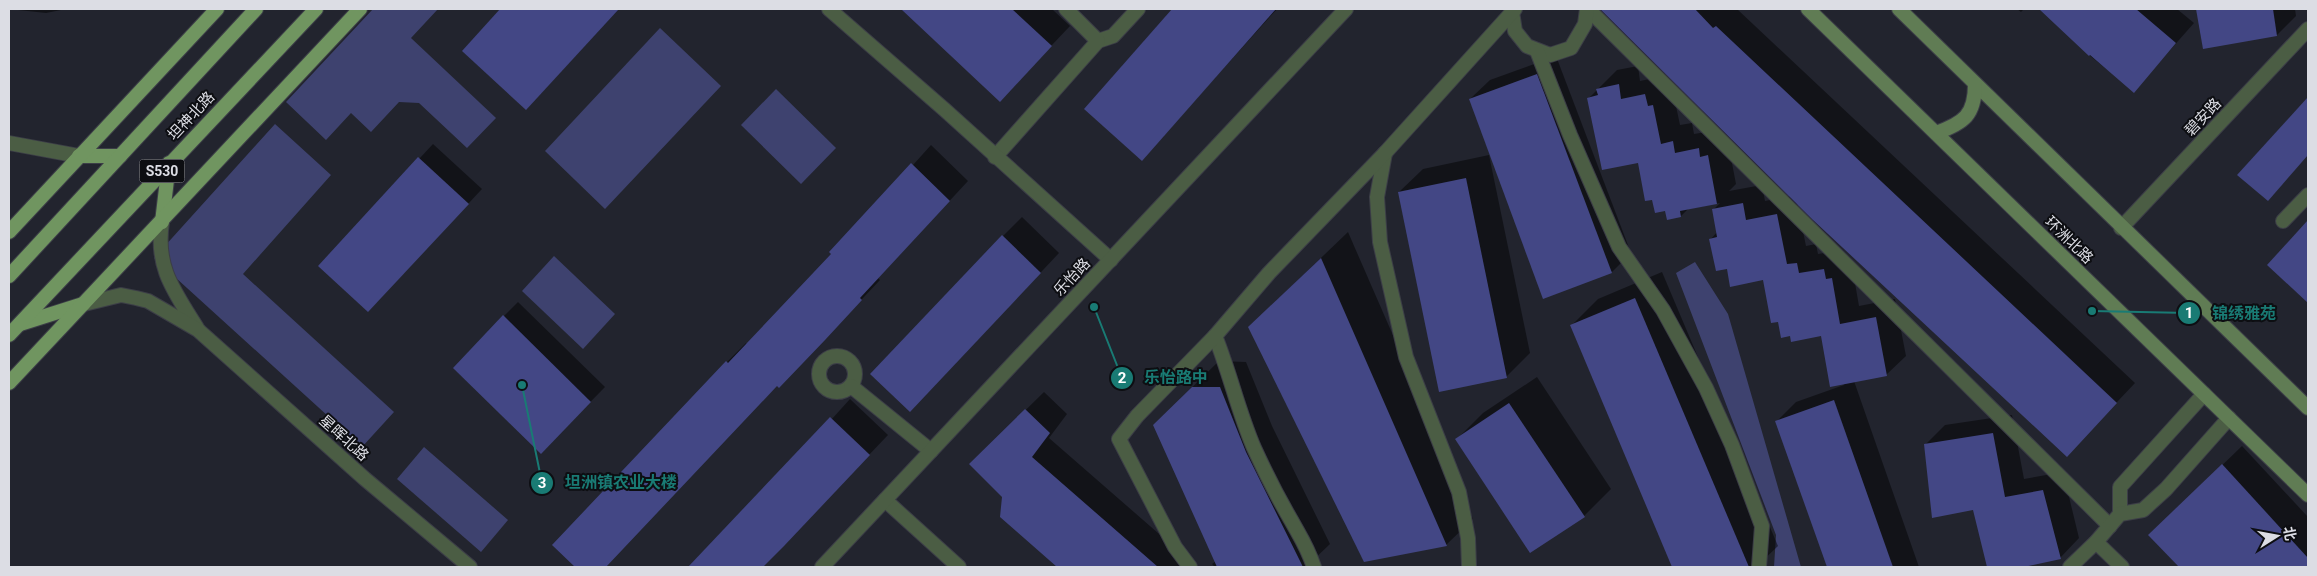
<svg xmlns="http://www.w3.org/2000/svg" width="2317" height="576" viewBox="0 0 2317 576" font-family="Roboto,'Noto Sans SC',sans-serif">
<rect width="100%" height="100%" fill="#22242e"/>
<g fill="#3e426f">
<polygon points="373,9 438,9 411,38 496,118 467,148 419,103 399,102 371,132 351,113 326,140 286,102"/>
<polygon points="660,28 721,86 605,209 545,151"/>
<polygon points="776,89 836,148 801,184 741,125"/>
<polygon points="275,124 331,175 243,274 394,412 362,447 154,258"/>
<polygon points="554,256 615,314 583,349 522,291"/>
<polygon points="1695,262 1728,314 1801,567 1774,567 1776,535 1676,273"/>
<polygon points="424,447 508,520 481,552 397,479"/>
</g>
<g fill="#0007">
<polygon points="9,9 66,9 46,13"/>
<polygon points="502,9 619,9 540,94 464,51"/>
<polygon points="903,9 1052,9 1070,26 1000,100"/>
<polygon points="1174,9 1277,9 1142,159 1086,109"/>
<polygon points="1600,9 1737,9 2135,383 2067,455 1797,202 1806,246 1816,244 1818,254 1843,250 1845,261 1851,260 1859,306 1895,299 1906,356 1886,375 1854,381 1919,567 1828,567 1777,421 1796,402 1844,385 1822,335 1791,335 1779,320 1764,279 1728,267 1711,239 1717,232 1713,210 1720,203 1688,209 1681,216 1666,210 1653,198 1638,161 1589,98 1617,70 1638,66 1640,81 1664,76 1672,87 1680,125 1692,123 1694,134 1718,130 1719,138 1727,137 1736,184 1729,191 1762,185 1765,201 1791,196"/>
<polygon points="2017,9 2024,9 2021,12"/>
<polygon points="2041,9 2177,9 2194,23 2134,91 2089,55"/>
<polygon points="2197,9 2295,9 2296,16 2277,35 2204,48"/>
<polygon points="1556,56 1631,253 1612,272 1470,99 1490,80"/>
<polygon points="2308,99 2308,154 2275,192 2239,175"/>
<polygon points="433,144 482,189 368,311 320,265"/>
<polygon points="931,145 968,181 878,278 880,280 798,367 777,385 605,567 577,567 554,545 727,362 746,343 747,344 833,254"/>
<polygon points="1489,155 1530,353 1506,377 1399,192 1423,169"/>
<polygon points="1022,217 1059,253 929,391 1003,236"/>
<polygon points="2308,222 2308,301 2269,265"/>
<polygon points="1348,232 1473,519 1446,545 1276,301"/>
<polygon points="1662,272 1778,546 1756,567 1674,567 1572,325 1598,299"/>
<polygon points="518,302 605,387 555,438 504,316"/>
<polygon points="1219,361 1246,362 1272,426 1330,544 1306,567 1215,567 1212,564 1216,561 1180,399"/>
<polygon points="1537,377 1611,489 1584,516 1456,440 1483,413"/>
<polygon points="1044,392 1067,414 1049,438 1197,567 1059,567 1001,517 1003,496 971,464"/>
<polygon points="850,399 888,435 762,567 698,567"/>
<polygon points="2012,415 2024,479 2063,472 2079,538 2060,558 2018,567 1988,567 1974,509 1926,444 1945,425"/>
<polygon points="2242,446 2308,517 2308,567 2180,567 2150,535"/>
</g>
<g fill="#434785">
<polygon points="500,9 619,9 526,110 462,51"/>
<polygon points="901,9 1012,9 1052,46 1000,102"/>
<polygon points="1172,9 1276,9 1142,161 1084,109"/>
<polygon points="1600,9 1695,9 1713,28 1716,26 2117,403 2067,457 1813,220"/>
<polygon points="2039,9 2136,9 2176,43 2134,93 2090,55 2089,56"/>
<polygon points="2196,9 2273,9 2277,36 2203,49"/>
<polygon points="1537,74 1612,273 1543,299 1469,99"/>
<polygon points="1619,84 1621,99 1645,94 1648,106 1653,105 1661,144 1673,141 1675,153 1699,148 1700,157 1708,155 1717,204 1680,211 1681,217 1667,220 1665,211 1655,213 1652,200 1645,201 1638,163 1602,170 1587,98 1598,95 1596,89"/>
<polygon points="2308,97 2308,155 2268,201 2237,175"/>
<polygon points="418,157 469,204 368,312 318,266"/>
<polygon points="911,163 950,201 860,298 862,300 825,340 779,388 777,386 606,567 575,567 552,545 726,361 728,363 831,254 829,252"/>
<polygon points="1466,178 1507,378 1439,392 1398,192"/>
<polygon points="1743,203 1746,220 1777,214 1787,264 1797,263 1799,273 1824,269 1826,279 1832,278 1840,324 1876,317 1887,376 1830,387 1821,336 1791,342 1790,336 1781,338 1778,322 1771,323 1763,280 1730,287 1727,269 1716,271 1709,239 1717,237 1712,209"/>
<polygon points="2308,220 2308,303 2267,265"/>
<polygon points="1002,235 1041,273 910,412 870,374"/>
<polygon points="1321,258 1447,546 1364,562 1248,327"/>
<polygon points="1635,298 1749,567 1672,567 1570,325"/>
<polygon points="503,315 591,402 541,454 453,368"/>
<polygon points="1192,387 1220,387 1246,452 1303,567 1217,567 1153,425"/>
<polygon points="1834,400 1893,567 1827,567 1775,421"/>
<polygon points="1509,403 1585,517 1530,553 1455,439"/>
<polygon points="1025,409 1050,433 1032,457 1158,567 1057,567 1000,517 1002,497 969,464"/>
<polygon points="830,417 870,455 784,546 763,567 688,567"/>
<polygon points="1993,433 2005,497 2043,490 2061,559 2024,567 1987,567 1973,510 1932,518 1924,444"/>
<polygon points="2222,464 2308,558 2308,567 2179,567 2148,535"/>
</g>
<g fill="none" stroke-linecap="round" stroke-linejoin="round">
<g stroke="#3c3e47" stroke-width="16">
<g id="minor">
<polyline points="1588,9 2110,526"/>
<polyline points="1512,12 1515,31 1527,46 1550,55 1571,48 1585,24 1587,9"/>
<polyline points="1098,41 1113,36 1138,9"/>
<polyline points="1537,51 1570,135 1619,247 1663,310 1706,388 1732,445 1762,526 1759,567"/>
<polyline points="1385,153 1377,197 1380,242 1406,357 1459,492 1468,538 1469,567"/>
<polyline points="995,157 1098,41 1066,9"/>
<polyline points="2283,221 2308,195"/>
<polyline points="2121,228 2308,29"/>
<path d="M1215,336C1230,373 1238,411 1254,448C1265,472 1277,496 1291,520C1301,538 1307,546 1314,567"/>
<circle cx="837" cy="374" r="18"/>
<polyline points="851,386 931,451"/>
<polyline points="885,500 959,567"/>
<polyline points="2120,514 2120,487 2204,394"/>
<polyline points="2096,542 2122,567"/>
<polyline points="1190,567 1175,547 1119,439 1137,416 1215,336 1269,273 1385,153 1515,9"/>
<polyline points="2070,567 2096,542 2120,514 2143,510 2166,489 2229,418"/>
</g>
</g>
<g stroke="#3c3e47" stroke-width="16">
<g id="tertiary">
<polyline points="829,9 945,110 1111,260"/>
<polyline points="9,143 79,156"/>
<path d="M162,222C155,267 174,291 197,328"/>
<polyline points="84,304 121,295 136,298 148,301 198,330 365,479 470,567"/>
<polyline points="822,567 1346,9"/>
</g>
</g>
<g stroke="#3c3e47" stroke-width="16">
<g id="secondary">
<polyline points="1808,9 2308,495"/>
<polyline points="1899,9 2308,408"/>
<path d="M1936,133C1964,123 1975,115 1975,84"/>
</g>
</g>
<g stroke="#3c3e47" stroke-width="16">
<g id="primary">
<polyline points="79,156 120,156"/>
<polyline points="162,222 169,163"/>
<polyline points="9,232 217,9"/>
<polyline points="9,276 256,9"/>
<polyline points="20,324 83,304"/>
<polyline points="9,335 316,9"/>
<polyline points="9,383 360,9"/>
</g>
</g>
<use href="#minor" stroke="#4b5d44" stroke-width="14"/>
<use href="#tertiary" stroke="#4b5d44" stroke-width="14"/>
<use href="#secondary" stroke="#607c54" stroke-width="14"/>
<use href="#primary" stroke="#709560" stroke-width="14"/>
</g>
<g text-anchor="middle" stroke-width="4" stroke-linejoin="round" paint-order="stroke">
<rect fill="#0d0e12" stroke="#9e9fa5" stroke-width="1" x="139.5" y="159.5" width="45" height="23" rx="4"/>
<g font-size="14" font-weight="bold" fill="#dcdde4">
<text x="162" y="176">S530</text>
</g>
<g font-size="15" fill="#dcdde4" stroke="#0d0e12">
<text transform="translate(191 116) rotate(-47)" y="5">坦神北路</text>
<text transform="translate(2203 117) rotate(-47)" y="5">碧安路</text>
<text transform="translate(2069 240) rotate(44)" y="5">环洲北路</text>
<text transform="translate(1072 277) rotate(-47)" y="5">乐怡路</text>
<text transform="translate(344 438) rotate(42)" y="5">星晖北路</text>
</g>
</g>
<path fill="none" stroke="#197b74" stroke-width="2" d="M2092 311L2189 313M1094 307L1122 378M522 385L542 483"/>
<g fill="#197b74" stroke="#0d0e12" stroke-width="2">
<circle cx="2092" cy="311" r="5"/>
<circle cx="1094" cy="307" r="5"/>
<circle cx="522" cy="385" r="5"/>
<circle cx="2189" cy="313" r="12"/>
<circle cx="1122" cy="378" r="12"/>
<circle cx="542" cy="483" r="12"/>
</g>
<g font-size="15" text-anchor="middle" font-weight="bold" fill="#fff">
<text x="2189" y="318">1</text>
<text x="1122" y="383">2</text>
<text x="542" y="488">3</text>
</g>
<g font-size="16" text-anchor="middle" font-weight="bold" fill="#197b74" stroke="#0d0e12" stroke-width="4" stroke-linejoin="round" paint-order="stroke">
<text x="2244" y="319">锦绣雅苑</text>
<text x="1176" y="383">乐怡路中</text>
<text x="621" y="488">坦洲镇农业大楼</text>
</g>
<rect width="2317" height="576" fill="none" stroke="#dcdde4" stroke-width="20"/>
<g transform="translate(2277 536) rotate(79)" stroke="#0d0e12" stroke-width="4" paint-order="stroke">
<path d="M0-4L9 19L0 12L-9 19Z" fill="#dcdde4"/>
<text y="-8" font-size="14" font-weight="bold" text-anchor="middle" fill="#dcdde4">北</text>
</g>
</svg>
